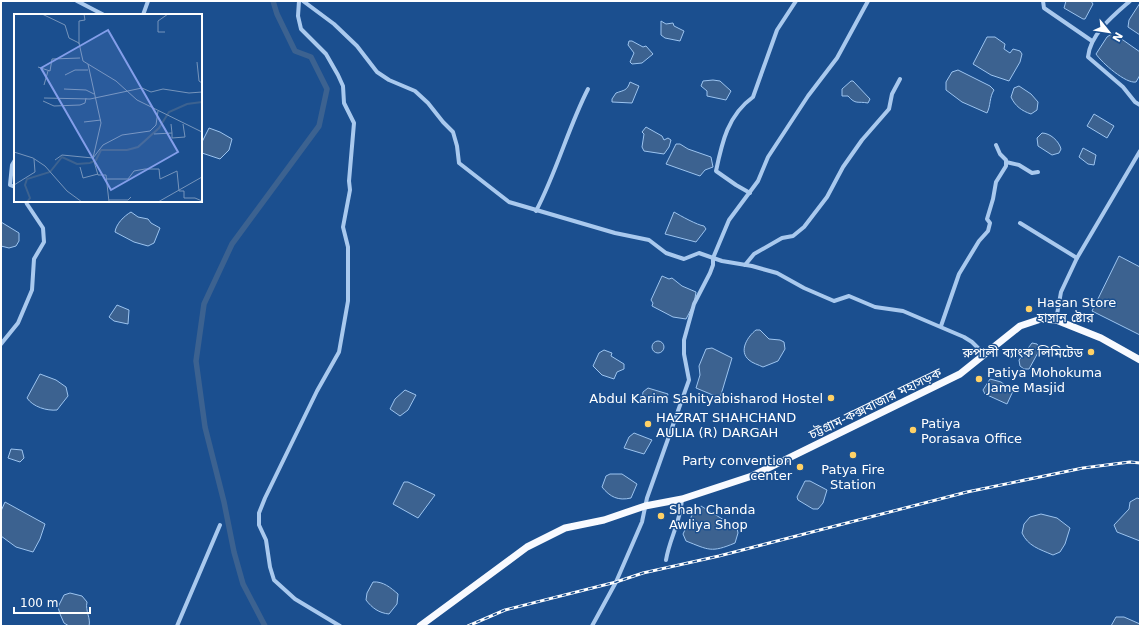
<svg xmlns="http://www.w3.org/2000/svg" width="1141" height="627" viewBox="0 0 1141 627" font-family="'DejaVu Sans','Noto Sans Bengali',sans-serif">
<rect width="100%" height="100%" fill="#1b4f8f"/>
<g fill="#3c6290" stroke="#9cc4f0">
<polygon points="1066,1 1091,1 1093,4 1085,19 1083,19 1064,8"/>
<polygon points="1140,3 1140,35 1128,27 1129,20"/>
<polygon points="661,21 666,24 673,23 674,26 684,31 680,41 665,38 661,35"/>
<path d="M1113,33L1140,52V75L1136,82C1126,84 1102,63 1096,54L1107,37Z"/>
<polygon points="987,37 995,37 1005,44 1004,49 1010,53 1013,49 1020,51 1022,54 1020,62 1009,81 991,75 973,64"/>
<polygon points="629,41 632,41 643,47 646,46 653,54 642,63 632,64 630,62 634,53 628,45"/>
<path d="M958,70L990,86L994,90C989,98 991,105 987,113L962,102L946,90V82L952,72Z"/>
<polygon points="713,80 720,81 731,91 726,100 707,96 707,91 701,86 703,81"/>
<path d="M851,81H853L870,99L868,103C857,101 856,105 848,96H842V89Z"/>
<path d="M630,82L639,86L632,103L612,102V99L616,93C624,90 627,91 630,82Z"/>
<path d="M1019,86L1031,94L1038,102L1037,110L1031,114C1022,111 1015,106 1011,97L1014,88Z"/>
<polygon points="1094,114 1114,126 1107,138 1087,126"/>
<polygon points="646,127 662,136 664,140 668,138 671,140 669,147 664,154 644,151 642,147 644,134 642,132"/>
<polygon points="209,128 220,132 232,139 229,150 220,159 202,153 201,144"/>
<path d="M1042,133C1050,133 1059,141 1061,149L1059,153L1052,155L1038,146L1037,138Z"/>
<polygon points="676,144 680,144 688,149 711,157 713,167 705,170 700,176 666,164"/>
<polygon points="1083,148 1096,155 1094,165 1088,164 1079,157"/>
<path d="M131,212L138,217L148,219L151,223L160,228L154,243L148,246L134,242L115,232C116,224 124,216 131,212Z"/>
<path d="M674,212C681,216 697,225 704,226L706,229L696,242L665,234Z"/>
<polygon points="1,222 19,233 19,241 16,246 9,248 1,246"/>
<polygon points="1119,256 1140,267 1140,335 1092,311"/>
<polygon points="662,276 669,279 672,278 682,286 696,292 694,304 686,319 673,317 652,306 653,303 651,300"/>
<polygon points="117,305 129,310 128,324 114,321 109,317"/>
<path d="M756,330H760L769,339L780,340L784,342L785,349L778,361L763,367C759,365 752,363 749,360C738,351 748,336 756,330Z"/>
<circle cx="658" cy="347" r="6"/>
<polygon points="1032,343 1037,344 1040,349 1029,369 1024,369 1020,366 1019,360"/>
<polygon points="712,348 732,358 720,398 696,388 700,375 699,366 706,349"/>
<polygon points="604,350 612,353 611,356 624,364 624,369 617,372 614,379 602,375 593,366 599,353"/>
<path d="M40,374L56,380L66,387L68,396L57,410C47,411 33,407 27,398Z"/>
<polygon points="990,379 1001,382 1013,391 1007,404 985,394 983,390"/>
<polygon points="648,388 668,394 666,402 658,403 642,399 643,392"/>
<polygon points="405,390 416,395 408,410 400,416 390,409 395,399"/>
<polygon points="634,433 652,440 644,454 624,448 629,437"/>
<polygon points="11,449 22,450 24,458 20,462 8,458"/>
<path d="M610,474H622L637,484L631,498C618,501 610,497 602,487L606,476Z"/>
<polygon points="805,481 810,481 827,490 823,503 818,509 813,509 798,500 797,497"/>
<polygon points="404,482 408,482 435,495 418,518 393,504"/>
<polygon points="1137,498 1140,499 1140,541 1117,532 1114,525 1129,509 1130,502"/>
<polygon points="5,502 45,524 40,539 33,552 16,547 1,536 1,511"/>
<path d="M701,506L737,528L738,533L735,543C711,553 709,550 686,541L683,534L694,511Z"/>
<path d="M1041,514L1057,518L1070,528L1065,544L1060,552L1053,555C1039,549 1028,546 1022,533L1024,524L1030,517Z"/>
<path d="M373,582C383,581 391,588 398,594L397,604L389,614C379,613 372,608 366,600L367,593Z"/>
<path d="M70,593L82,596L87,602C85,611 91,618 89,626H69L64,623L60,614L58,607L64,595Z"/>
<polygon points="1116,617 1124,617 1140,624 1140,626 1111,626"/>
</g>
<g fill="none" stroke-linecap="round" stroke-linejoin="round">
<polyline stroke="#3c6290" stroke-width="5.5" points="265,626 243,584 234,552 224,502 205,427 196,361 204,304 232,244 319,126 327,89 311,57 295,51 277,14 273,1"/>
<g stroke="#a9c9ee" stroke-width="4">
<polyline points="77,1 104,15"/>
<polyline points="299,1 298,16 301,29 326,54 338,75 343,86 344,103 354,123 349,181 350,190 343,227 348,247 348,301 339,352 317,391 265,498 259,513 259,525 266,540 270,567 274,580 295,599 340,626"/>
<polyline points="303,1 334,24 357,46 377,72 389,80 415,91 428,103 443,122 453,132 457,146 459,163 509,202 615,233 649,240 666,253 684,259 699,253 722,261 752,266 777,273 804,288 834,301 849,296 875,307 903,311 964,337 972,342 984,354"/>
<polyline points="1043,1 1044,8 1092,41"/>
<path d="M1130,1C1114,15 1090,34 1088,57L1123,87L1135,102L1140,105"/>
<polyline points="143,15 148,1"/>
<polyline points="15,160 12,165 10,185 15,187"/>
<polyline points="1006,162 1019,165 1032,173 1038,172"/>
<path d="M750,193L736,185L716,171C722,142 728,115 753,97L777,30L796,1"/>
<path d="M536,211C557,171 568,128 588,89"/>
<polyline points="1020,223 1077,258"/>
<polyline points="745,265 754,254 782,238 793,236 804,227 827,197 843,167 862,140 889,109 892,94 900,79"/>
<polyline points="1056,320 1061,292 1077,258 1140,151"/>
<polyline points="941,326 959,274 979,241 988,231 990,223 987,219 993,199 996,182 1006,166 1006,160 1000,154 996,145"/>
<polyline points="1,344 18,323 32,290 34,259 44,242 43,228 27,204 26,201"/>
<path d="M666,560C670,537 680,524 682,499"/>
<polyline points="177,626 220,525"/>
<polyline points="592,626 616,582 642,522 647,498 689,380 684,354 684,340 694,304 710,273 713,265 713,258 729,220 758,181 768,157 808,96 837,58 868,1"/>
</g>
<polyline stroke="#f8faff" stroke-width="7" points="420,626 527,547 565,528 604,520 645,506 682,499 752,476 960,374 1020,326 1041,319 1056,320 1101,338 1140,360"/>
<g stroke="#fff" stroke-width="3">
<polyline id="rail" points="468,626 505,610 616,582 643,573 719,556 967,492 1083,468 1130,462 1140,463"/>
</g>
<use href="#rail" stroke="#1b4f8f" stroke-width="1.5" stroke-dasharray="4.5" stroke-linecap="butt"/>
</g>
<g fill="#ffd166" stroke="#1b4f8f" stroke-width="1.5">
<circle cx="1029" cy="309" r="4"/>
<circle cx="1091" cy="352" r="4"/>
<circle cx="979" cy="379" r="4"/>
<circle cx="831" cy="398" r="4"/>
<circle cx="648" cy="424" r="4"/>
<circle cx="913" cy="430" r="4"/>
<circle cx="853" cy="455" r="4"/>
<circle cx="800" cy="467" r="4"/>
<circle cx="661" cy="516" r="4"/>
</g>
<g text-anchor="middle" stroke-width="3" stroke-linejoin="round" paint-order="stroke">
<g font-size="13" fill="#fff" stroke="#1b4f8f" text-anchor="start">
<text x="1037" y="307">Hasan Store<tspan x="1037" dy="15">হাসান ষ্টোর</tspan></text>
<text x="1083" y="357" text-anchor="end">রুপালী ব্যাংক লিমিটেড</text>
<text x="987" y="377">Patiya Mohokuma<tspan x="987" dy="15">Jame Masjid</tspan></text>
<text x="823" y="403" text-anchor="end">Abdul Karim Sahityabisharod Hostel</text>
<text x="656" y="422">HAZRAT SHAHCHAND<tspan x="656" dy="15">AULIA (R) DARGAH</tspan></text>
<text x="921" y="428">Patiya<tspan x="921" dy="15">Porasava Office</tspan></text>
<text x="792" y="465" text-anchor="end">Party convention<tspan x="792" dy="15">center</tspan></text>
<text x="853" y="474" text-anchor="middle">Patya Fire<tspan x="853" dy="15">Station</tspan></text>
<text x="669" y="514">Shah Chanda<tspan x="669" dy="15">Awliya Shop</tspan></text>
</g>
<g font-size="13" fill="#fff" stroke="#1b4f8f">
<text transform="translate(875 403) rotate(-26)" y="5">চট্টগ্রাম-কক্সবাজার মহাসড়ক</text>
</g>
</g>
<g transform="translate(14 14)">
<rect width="188" height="188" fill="#1b4f8f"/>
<path fill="none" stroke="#3c6290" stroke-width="2" d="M76,149L82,146L87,136H113L124,133L145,114L155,98L173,90L188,88M13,188L16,184L11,171L13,165L36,158L48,143L63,150L76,149"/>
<path fill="none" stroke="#7695bc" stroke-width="1" d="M28,0L51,11L55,24L65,29L69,47L102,67L123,86L188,118M151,18H144V7L154,0M65,30V7L71,6L70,0M183,48L185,67L188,69M74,50L87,109L79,144L84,161H92L95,188M24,53L36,57L38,45L66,44M51,61L61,56H74M30,71L34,57M50,75L72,76L80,80M30,84L76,85L128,74L137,78L149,75L175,79L188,78M29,87L40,92L66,91L71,89L72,84M70,108L87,106M158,119V124L171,123L169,110M140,120L158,119L157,110M0,138L19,144L31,152L53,177L68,188M41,146L48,141L79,144L89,131L108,121L136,117L142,111L144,97M66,153L69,164L84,160M93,165H114L120,157L131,155H145L146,165L163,157L165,177H170V184H181L188,187M0,171L21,158L20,145M95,186H114L117,183M144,188L188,163"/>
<path fill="#839eea" fill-opacity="0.15" stroke="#839eea" stroke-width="2" d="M94,16L164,138L97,176L27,54Z"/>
<rect width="188" height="188" fill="none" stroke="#fff" stroke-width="2"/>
</g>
<rect width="1141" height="627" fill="none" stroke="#ffffff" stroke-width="4"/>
<g transform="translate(1109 32) rotate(120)" stroke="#1b4f8f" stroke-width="3" paint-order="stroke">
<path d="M0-3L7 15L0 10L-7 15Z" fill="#ffffff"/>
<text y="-6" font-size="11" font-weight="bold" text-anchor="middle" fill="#ffffff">N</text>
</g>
<path d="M14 607v6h76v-6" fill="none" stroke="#ffffff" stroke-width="2"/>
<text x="20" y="607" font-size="12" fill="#ffffff" stroke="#1b4f8f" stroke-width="3" paint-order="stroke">100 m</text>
</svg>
